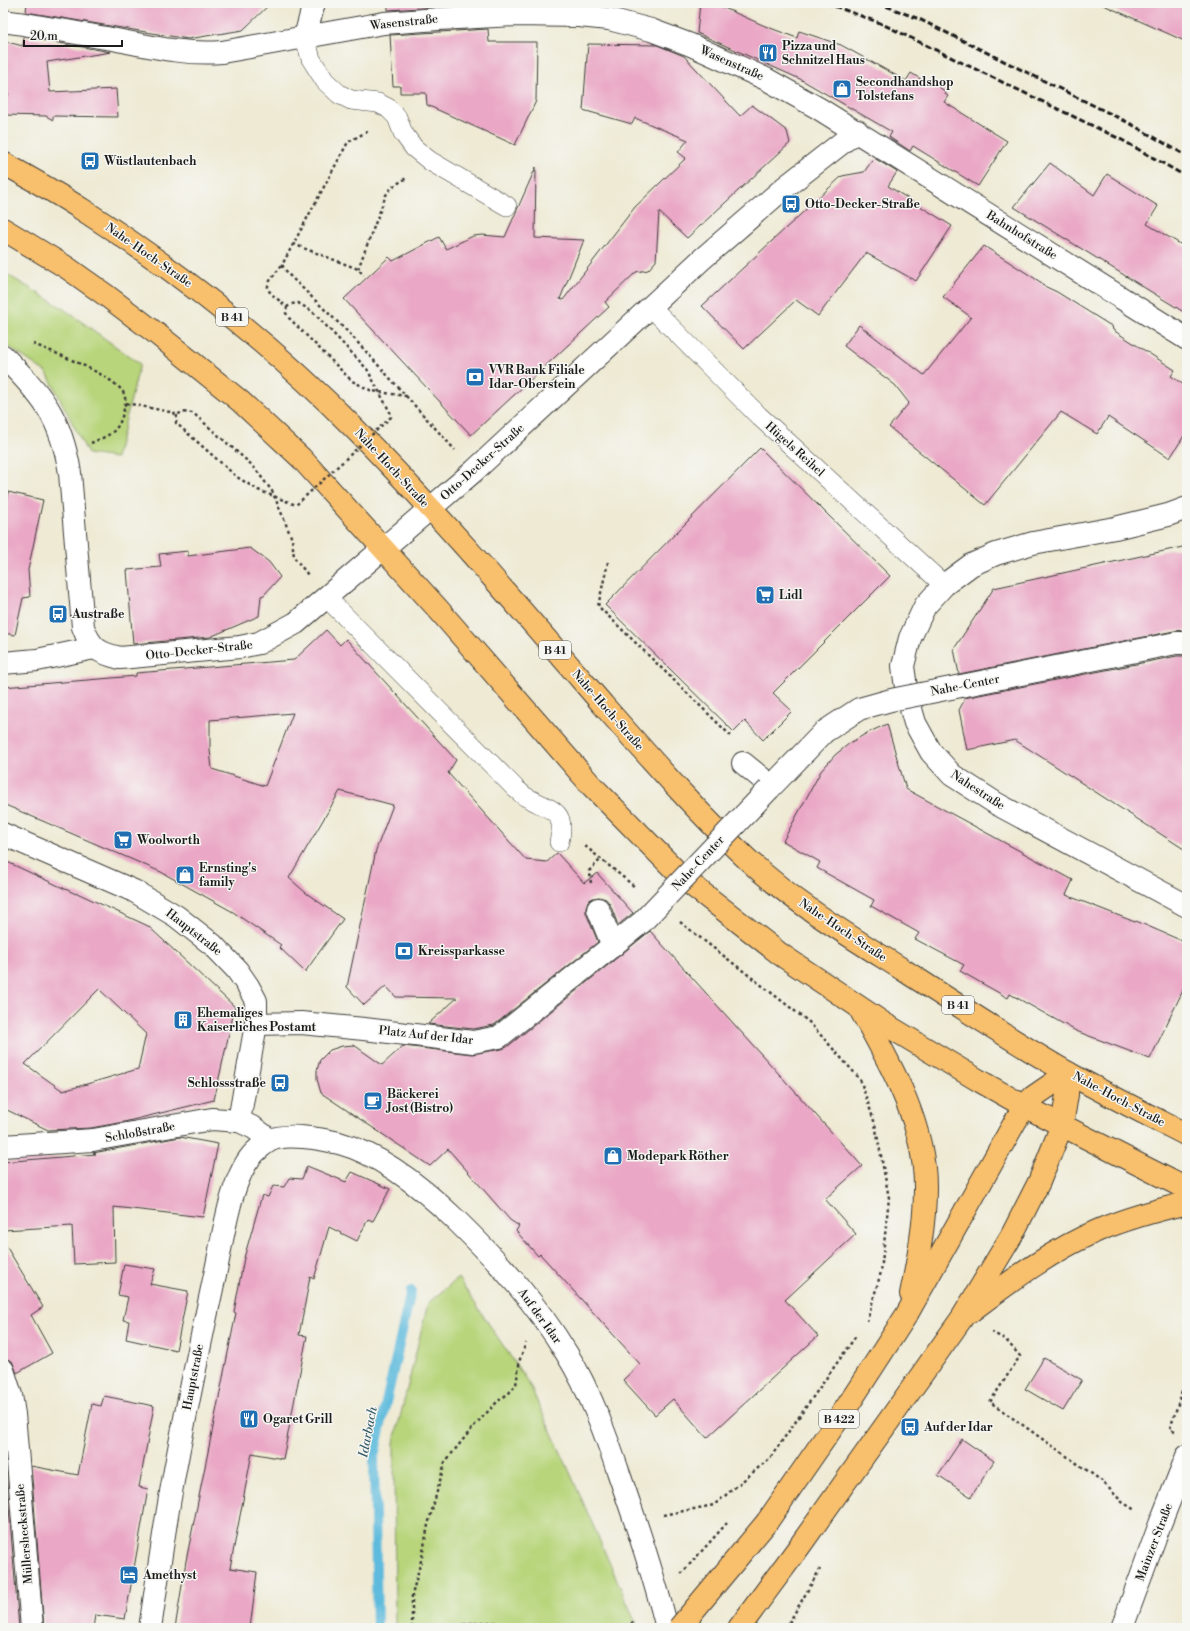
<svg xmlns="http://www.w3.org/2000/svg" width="1190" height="1631" viewBox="0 0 1190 1631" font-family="'Libre Bodoni',serif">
<rect width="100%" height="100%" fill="#f6f6f2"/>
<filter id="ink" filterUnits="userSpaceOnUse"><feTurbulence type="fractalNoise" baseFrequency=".025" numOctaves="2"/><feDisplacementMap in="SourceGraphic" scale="8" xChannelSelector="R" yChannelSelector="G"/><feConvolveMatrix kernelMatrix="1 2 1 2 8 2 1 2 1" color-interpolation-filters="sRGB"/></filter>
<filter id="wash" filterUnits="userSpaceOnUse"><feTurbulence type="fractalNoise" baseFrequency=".012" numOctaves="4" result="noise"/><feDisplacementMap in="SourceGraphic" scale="16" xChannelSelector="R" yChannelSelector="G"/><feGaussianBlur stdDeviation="0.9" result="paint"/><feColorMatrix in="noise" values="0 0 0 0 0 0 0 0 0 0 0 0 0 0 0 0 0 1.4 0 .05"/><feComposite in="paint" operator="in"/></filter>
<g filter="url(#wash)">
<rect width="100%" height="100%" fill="#eeead4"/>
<g fill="#b8d57c" stroke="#6a784c">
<polygon points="3,272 61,307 140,364 116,458 88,454 47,373 3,343"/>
<polygon points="458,1278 529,1384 568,1468 638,1628 395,1628 394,1442 428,1303"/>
</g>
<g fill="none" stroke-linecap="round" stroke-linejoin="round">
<polyline stroke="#5fbbdd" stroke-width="10" points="377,1628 374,1456 411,1291"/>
</g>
<g id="blocks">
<g fill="#eaa8c6" fill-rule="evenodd">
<polygon points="27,3 271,3 243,30 188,39 26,12"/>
<polygon points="388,3 487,3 487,4 388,10"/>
<polygon points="700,3 713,3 765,26 797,38 799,31 841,45 906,81 911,73 927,83 929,80 946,92 945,94 948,96 944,102 1007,141 978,186 913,146 910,151 889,137 892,132 800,79 697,33"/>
<polygon points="1099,3 1187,3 1187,42"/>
<polygon points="488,29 489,42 537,42 536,101 515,145 427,105 426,93 400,93 400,86 393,86 390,35"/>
<polygon points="24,37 111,52 47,62 50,92 116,89 118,117 53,116 53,120 46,116 5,115 5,95 9,95 3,91 3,41 23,46"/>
<polygon points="588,44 657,45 684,56 740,116 752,105 787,131 790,143 687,238 659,212 656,261 648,270 636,272 605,302 609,307 471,435 344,299 389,257 393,261 439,237 446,249 473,236 482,235 505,237 536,167 535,238 584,240 560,299 563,300 635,207 686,158 678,152 688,140 635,118 632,124 583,110"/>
<polygon points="874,158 897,172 888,186 952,226 916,281 866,253 818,316 796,300 744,349 702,306 842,176 864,172"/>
<polygon points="1050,163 1094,195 1107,174 1158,206 1147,224 1187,248 1187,314 1014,207"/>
<polygon points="984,246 1042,283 1042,285 1057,292 1108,324 1112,326 1113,330 1175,370 1171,376 1187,387 1187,431 1170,458 1108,417 1097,434 1061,412 985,505 889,427 909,403 895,385 844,346 859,325 924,375 971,317 943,297"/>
<polygon points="760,448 890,576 773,693 792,711 763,740 745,721 734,732 605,605"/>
<polygon points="8,492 43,500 28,570 30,597 23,598 15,635 3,633 3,515"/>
<polygon points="1187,546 1187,630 1174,631 959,674 954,649 994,588"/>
<polygon points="250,548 269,562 280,577 264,595 261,596 259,616 210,637 133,644 127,570 161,567 159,554 188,551 188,556"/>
<path d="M326,630L340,645L346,639L456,760L448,773L526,860L547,862L557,853L584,883L597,873L633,913L618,925L610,904L606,899L599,897L593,898L588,901L586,907V913L598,942L494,1025L473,1029L428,1024L457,998L396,997L386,986L364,1005L347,987L376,850L393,805L340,791L289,878L306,893L343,919L305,972L279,947L281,945L233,912L161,872L3,804V687L136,676V673L294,660ZM293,713L265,786L212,769L210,750V720Z"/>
<polygon points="1177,656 1187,656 1187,851 1015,740 967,750 959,710 964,701 964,698"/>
<polygon points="887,724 906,789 1073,880 1066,895 1135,922 1136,921 1187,943 1187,982 1150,1059 1076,1031 1010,994 1008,998 960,971 964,965 915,939 919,933 871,906 874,900 817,868 820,862 783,841 821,771 835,755 850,743 867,733"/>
<path d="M3,860L76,894L77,893L148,926L235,1007L214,1100L124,1122L91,1128L48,1130L3,1108ZM99,989L146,1034L138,1069L63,1091L25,1064Z"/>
<polygon points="650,931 862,1166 825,1199 856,1234 785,1300 818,1336 707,1438 673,1399 655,1415 623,1380 640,1364 540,1254 538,1256 516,1231 519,1226 510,1220 448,1149 430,1166 321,1093 317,1079 317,1070 320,1060 330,1050 342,1046 354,1045 382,1065 403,1046 472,1054 502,1049 507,1047"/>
<polygon points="180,1137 218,1144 203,1217 114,1207 115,1262 74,1264 72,1226 3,1230 3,1162 96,1154 93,1153"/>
<polygon points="307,1166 346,1182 352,1172 390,1189 373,1221 368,1219 357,1241 329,1227 314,1279 310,1277 299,1335 307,1336 283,1459 252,1453 230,1568 257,1572 250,1628 175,1628 186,1561 236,1313 234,1312 244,1258 262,1195 268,1197 273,1186 284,1187 289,1178 302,1179"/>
<polygon points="3,1241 43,1307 31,1315 52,1353 17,1373 12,1361 3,1358"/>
<polygon points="124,1264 155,1269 150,1284 188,1291 176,1350 126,1339 129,1321 123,1320 128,1297 118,1295"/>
<polygon points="1044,1358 1082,1380 1063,1411 1025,1389"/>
<polygon points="104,1396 154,1406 139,1487 148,1489 125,1619 95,1615 93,1628 44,1628 31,1466 78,1475 92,1404 101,1406"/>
<polygon points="962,1439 994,1461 971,1497 938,1475"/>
<polygon points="3,1461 5,1461 19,1628 3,1628"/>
</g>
</g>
</g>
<g filter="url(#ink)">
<use href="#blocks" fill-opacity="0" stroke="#3c3b38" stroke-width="1"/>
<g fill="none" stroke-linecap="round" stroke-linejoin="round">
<g stroke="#3c3b38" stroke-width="20">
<g id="lane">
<polyline points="305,37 311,59 325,81 339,94 351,100 378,103 388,108 397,117 403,133 414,148 430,161 507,206"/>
<polyline points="651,307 759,416 944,585"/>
<path d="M326,597L516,789C520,792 523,796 528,798C552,811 567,810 559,842"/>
</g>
</g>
<g stroke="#3c3b38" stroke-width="24">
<g id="street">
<path d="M3,21C40,26 76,33 112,39C149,46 184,55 222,52L384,23L438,19L517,15L579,16L609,19L651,30L691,45L766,79L818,108L1187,339"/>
<polyline points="305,37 314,3"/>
<path d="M3,356C42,395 61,417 70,473L83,627C91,649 99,653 120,658L240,647L259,643L296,623L474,471L701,260L784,188L857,131"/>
<polyline points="1187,508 1168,515 1115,528 1033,543 996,554 971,565 944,585 925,606 910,638 903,666 907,695 915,723 931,752 952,775 997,804 1187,906"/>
<polyline points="3,663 37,660 94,648"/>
<polyline points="961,686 1176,643 1187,643"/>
<polyline points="743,763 771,786"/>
<polyline points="769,789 824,732"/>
<polyline points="3,834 134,891 176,916 213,945 237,970 248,986 256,1001 256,1024 239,1121"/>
<polyline points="598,909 613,946"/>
<polyline points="256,1024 301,1023 364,1029 473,1042 499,1037 642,922"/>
<polyline points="3,1146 93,1140 212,1119 239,1121 254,1128 270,1140"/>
<polyline points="3,1370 11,1395 14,1414 32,1628"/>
<path d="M150,1628C157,1583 163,1537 171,1492C184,1418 200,1344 216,1270C223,1238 231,1175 255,1152C258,1149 264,1144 269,1141C284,1132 322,1139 339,1143C383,1155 425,1190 457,1221C499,1262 537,1304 567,1354C590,1391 605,1433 619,1474C637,1525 654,1576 667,1628"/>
<polyline points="1122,1628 1160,1524 1187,1456"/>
</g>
</g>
<g stroke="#3c3b38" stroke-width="24">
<g id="primary">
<path d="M3,163C30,178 57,193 83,210C181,273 273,346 355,429C442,517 523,612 604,706C650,758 696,811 747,859C794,903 851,937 905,971C959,1006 1014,1042 1070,1074C1108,1095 1148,1115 1187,1135"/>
<polyline points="3,229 66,267 107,296 157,334 240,401 301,458 438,609 591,785 683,878 780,954 883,1023 978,1080 1024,1106 1187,1189"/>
<path d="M861,1011C891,1065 926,1126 925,1189C925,1224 918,1260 911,1294"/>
<path d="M971,1311C1011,1281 1052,1250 1099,1230C1128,1218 1157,1210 1187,1203"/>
<polyline points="767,1522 848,1405 907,1314 1024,1106 1033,1097 1068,1073"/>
<polyline points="739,1628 799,1547 962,1318 1012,1235 1039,1182 1062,1125 1067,1095 1068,1073"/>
</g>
</g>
<g stroke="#3c3b38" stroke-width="2.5" stroke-dasharray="3 3" stroke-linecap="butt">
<polyline points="293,244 358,269 364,275"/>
<path d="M282,265L289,275L351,335L406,396L372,391L352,381L289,318L286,313L287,307C264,287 261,291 282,265L348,142L370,130"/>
<polyline points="358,269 386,195 392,187 408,177"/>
<path d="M33,344C54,352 112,375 123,392C127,399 125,406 123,413C118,433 109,435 91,443"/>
<polyline points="406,396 455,450"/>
<polyline points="126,403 170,412 177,415 182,412 193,413 253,466 272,491 281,512 292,539 294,557 308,575"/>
<polyline points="608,562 598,606 732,737"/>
<polyline points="585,846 635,887"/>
<polyline points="591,883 589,871 600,860"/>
<polyline points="680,922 809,1022 860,1079 875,1124 889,1198 881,1272 867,1321"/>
<polyline points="991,1332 1005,1339 1020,1356 990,1402 1102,1481 1122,1502 1135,1510"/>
<polyline points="1175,1431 1170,1429 1187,1376"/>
<polyline points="663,1515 714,1505 770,1458 856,1336"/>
<polyline points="681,1574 727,1523"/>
<polyline points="412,1628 412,1595 422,1557 428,1525 445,1462 474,1426 498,1401 509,1393 516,1385 520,1359 526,1343"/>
<path d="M452,1628C470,1622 498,1619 515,1628"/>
<polyline points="627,1628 635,1620"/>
<polyline points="786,1628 820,1569"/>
</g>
<use href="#lane" stroke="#fff" stroke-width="19"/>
<use href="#street" stroke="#fff" stroke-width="22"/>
<use href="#primary" stroke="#f8bf6c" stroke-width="22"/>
<g stroke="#1c1c1c" stroke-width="3" stroke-dasharray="6 3" stroke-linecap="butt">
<polyline points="826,3 880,23 1122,140 1187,177"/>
<polyline points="878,3 919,19 1129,123 1187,156"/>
</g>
<g stroke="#3c3b38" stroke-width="24" stroke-linecap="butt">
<g id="street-bridge">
<polyline points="824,732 859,709 891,700 961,686"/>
<polyline points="642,922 769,789"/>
</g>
</g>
<g stroke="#3c3b38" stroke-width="24" stroke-linecap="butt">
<polyline id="primary-bridge" points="679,1628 767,1522"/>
</g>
<polyline stroke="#3c3b38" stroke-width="2.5" stroke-dasharray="3 3" stroke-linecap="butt" points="177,415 176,423 237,477 258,490 296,505 391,417 391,414 367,369 312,311 298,303 292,304 287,307"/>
<use href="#street-bridge" stroke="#fff" stroke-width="22"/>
<use href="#primary-bridge" stroke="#f8bf6c" stroke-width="22"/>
</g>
</g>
<defs>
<g id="restaurant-square" transform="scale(1)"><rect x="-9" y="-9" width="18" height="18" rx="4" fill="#1f6fb2" stroke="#f6f6f2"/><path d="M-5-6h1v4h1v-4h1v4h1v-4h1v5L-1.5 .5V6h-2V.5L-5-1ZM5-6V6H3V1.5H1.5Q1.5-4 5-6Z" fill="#fff"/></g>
<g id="shop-square" transform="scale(1)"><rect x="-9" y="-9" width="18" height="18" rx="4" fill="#1f6fb2" stroke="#f6f6f2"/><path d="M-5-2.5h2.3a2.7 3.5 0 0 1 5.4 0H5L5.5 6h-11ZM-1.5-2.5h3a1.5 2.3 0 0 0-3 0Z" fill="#fff"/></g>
<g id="bus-square" transform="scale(1)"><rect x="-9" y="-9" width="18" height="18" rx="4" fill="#1f6fb2" stroke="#f6f6f2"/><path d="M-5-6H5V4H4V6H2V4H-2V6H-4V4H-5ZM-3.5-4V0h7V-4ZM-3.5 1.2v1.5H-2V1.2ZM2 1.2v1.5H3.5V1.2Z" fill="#fff"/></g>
<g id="bank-square" transform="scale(1)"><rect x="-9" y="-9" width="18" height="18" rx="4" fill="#1f6fb2" stroke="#f6f6f2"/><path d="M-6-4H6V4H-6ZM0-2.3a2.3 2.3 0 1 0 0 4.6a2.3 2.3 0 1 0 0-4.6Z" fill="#fff"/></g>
<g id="supermarket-square" transform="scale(1)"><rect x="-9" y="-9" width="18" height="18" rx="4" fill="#1f6fb2" stroke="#f6f6f2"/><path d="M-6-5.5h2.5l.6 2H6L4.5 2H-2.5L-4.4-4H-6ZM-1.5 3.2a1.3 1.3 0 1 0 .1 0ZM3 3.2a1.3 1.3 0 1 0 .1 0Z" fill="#fff"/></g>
<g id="building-square" transform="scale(1)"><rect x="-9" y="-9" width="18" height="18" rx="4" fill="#1f6fb2" stroke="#f6f6f2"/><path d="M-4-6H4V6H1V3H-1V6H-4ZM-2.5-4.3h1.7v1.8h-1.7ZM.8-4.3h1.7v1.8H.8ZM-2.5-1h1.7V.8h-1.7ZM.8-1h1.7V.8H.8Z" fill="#fff"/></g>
<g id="cafe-square" transform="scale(1)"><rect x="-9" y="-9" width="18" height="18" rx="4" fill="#1f6fb2" stroke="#f6f6f2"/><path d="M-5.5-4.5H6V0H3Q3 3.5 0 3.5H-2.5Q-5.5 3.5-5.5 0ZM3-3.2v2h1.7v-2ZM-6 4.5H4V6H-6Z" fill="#fff"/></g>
<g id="hotel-square" transform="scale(1)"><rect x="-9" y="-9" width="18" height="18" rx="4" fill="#1f6fb2" stroke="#f6f6f2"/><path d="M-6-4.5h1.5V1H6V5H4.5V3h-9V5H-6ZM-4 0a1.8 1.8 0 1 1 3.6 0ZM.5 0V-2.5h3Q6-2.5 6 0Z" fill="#fff"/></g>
</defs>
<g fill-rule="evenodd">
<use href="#restaurant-square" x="768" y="53"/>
<use href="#shop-square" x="842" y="89"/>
<use href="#bus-square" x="90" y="161"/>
<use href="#bus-square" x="791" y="204"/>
<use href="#bank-square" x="475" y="377"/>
<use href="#supermarket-square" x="765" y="595"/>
<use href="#bus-square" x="58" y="614"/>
<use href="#supermarket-square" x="123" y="840"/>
<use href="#shop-square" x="185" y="875"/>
<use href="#bank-square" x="404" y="951"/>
<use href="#building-square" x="183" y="1020"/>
<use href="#bus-square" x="280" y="1083"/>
<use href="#cafe-square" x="373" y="1101"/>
<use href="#shop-square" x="613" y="1156"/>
<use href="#restaurant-square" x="249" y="1419"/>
<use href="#bus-square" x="910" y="1427"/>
<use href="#hotel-square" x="129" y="1575"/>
</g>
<g text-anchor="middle" stroke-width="3" stroke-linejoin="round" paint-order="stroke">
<g fill="#f6f6f2" stroke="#5d5d5c" stroke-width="1">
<rect x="216" y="308" width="32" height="18" rx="3"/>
<rect x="539" y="641" width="32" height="18" rx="3"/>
<rect x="942" y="996" width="32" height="18" rx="3"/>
<rect x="819" y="1410" width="40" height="18" rx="3"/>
</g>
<g font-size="11" font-weight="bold" fill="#1c1c1c">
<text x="232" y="321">B 41</text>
<text x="555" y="654">B 41</text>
<text x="958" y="1009">B 41</text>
<text x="839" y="1423">B 422</text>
</g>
<g font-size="12" fill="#1c1c1c" stroke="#f6f6f2">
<text transform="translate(404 22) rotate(-6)" y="4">Wasenstraße</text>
<text transform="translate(732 63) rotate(24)" y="4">Wasenstraße</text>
<text transform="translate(1022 235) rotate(32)" y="4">Bahnhofstraße</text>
<text transform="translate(149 255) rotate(35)" y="4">Nahe-Hoch-Straße</text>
<text transform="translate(795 449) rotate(42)" y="4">Hügels Reihel</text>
<text transform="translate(482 462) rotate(-42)" y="4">Otto-Decker-Straße</text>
<text transform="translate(392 468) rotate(47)" y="4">Nahe-Hoch-Straße</text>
<text transform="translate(199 650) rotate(-6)" y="4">Otto-Decker-Straße</text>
<text transform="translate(965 685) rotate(-11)" y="4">Nahe-Center</text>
<text transform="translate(608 710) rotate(49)" y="4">Nahe-Hoch-Straße</text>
<text transform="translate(978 790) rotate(33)" y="4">Nahestraße</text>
<text transform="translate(698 863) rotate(-47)" y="4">Nahe-Center</text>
<text transform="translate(843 930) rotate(34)" y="4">Nahe-Hoch-Straße</text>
<text transform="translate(194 932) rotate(38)" y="4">Hauptstraße</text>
<text transform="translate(426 1035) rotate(6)" y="4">Platz Auf der Idar</text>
<text transform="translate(1119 1099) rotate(28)" y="4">Nahe-Hoch-Straße</text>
<text transform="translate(140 1132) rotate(-10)" y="4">Schloßstraße</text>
<text transform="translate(540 1316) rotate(54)" y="4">Auf der Idar</text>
<text transform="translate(193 1377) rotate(-79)" y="4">Hauptstraße</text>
<text transform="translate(24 1534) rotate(-95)" y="4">Müllersheckstraße</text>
<text transform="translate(1154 1542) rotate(-69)" y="4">Mainzer Straße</text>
</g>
<g font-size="12" font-weight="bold" fill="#1c1c1c" stroke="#f6f6f2" text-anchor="start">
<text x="782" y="50">Pizza und<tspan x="782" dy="14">Schnitzel Haus</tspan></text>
<text x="856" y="86">Secondhandshop<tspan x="856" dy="14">Tolstefans</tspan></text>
<text x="104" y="165">Wüstlautenbach</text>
<text x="805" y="208">Otto-Decker-Straße</text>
<text x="489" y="374">VVR Bank Filiale<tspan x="489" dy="14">Idar-Oberstein</tspan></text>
<text x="779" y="599">Lidl</text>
<text x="72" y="618">Austraße</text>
<text x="137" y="844">Woolworth</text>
<text x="199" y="872">Ernsting's<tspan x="199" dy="14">family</tspan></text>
<text x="418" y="955">Kreissparkasse</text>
<text x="197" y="1017">Ehemaliges<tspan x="197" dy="14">Kaiserliches Postamt</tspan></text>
<text x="266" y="1087" text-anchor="end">Schlossstraße</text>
<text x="387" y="1098">Bäckerei<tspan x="387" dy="14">Jost (Bistro)</tspan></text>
<text x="627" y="1160">Modepark Röther</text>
<text x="263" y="1423">Ogaret Grill</text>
<text x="924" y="1431">Auf der Idar</text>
<text x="143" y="1579">Amethyst</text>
</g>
<g font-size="13" font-style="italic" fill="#375c69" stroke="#f6f6f2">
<text transform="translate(367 1432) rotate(-79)" y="5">Idarbach</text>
</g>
</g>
<rect width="1190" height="1631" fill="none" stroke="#f6f6f2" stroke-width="16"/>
<path d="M24 40v6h98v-6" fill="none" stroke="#1c1c1c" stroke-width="2"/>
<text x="30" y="40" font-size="12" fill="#1c1c1c" stroke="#f6f6f2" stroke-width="3" paint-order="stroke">20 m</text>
</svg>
